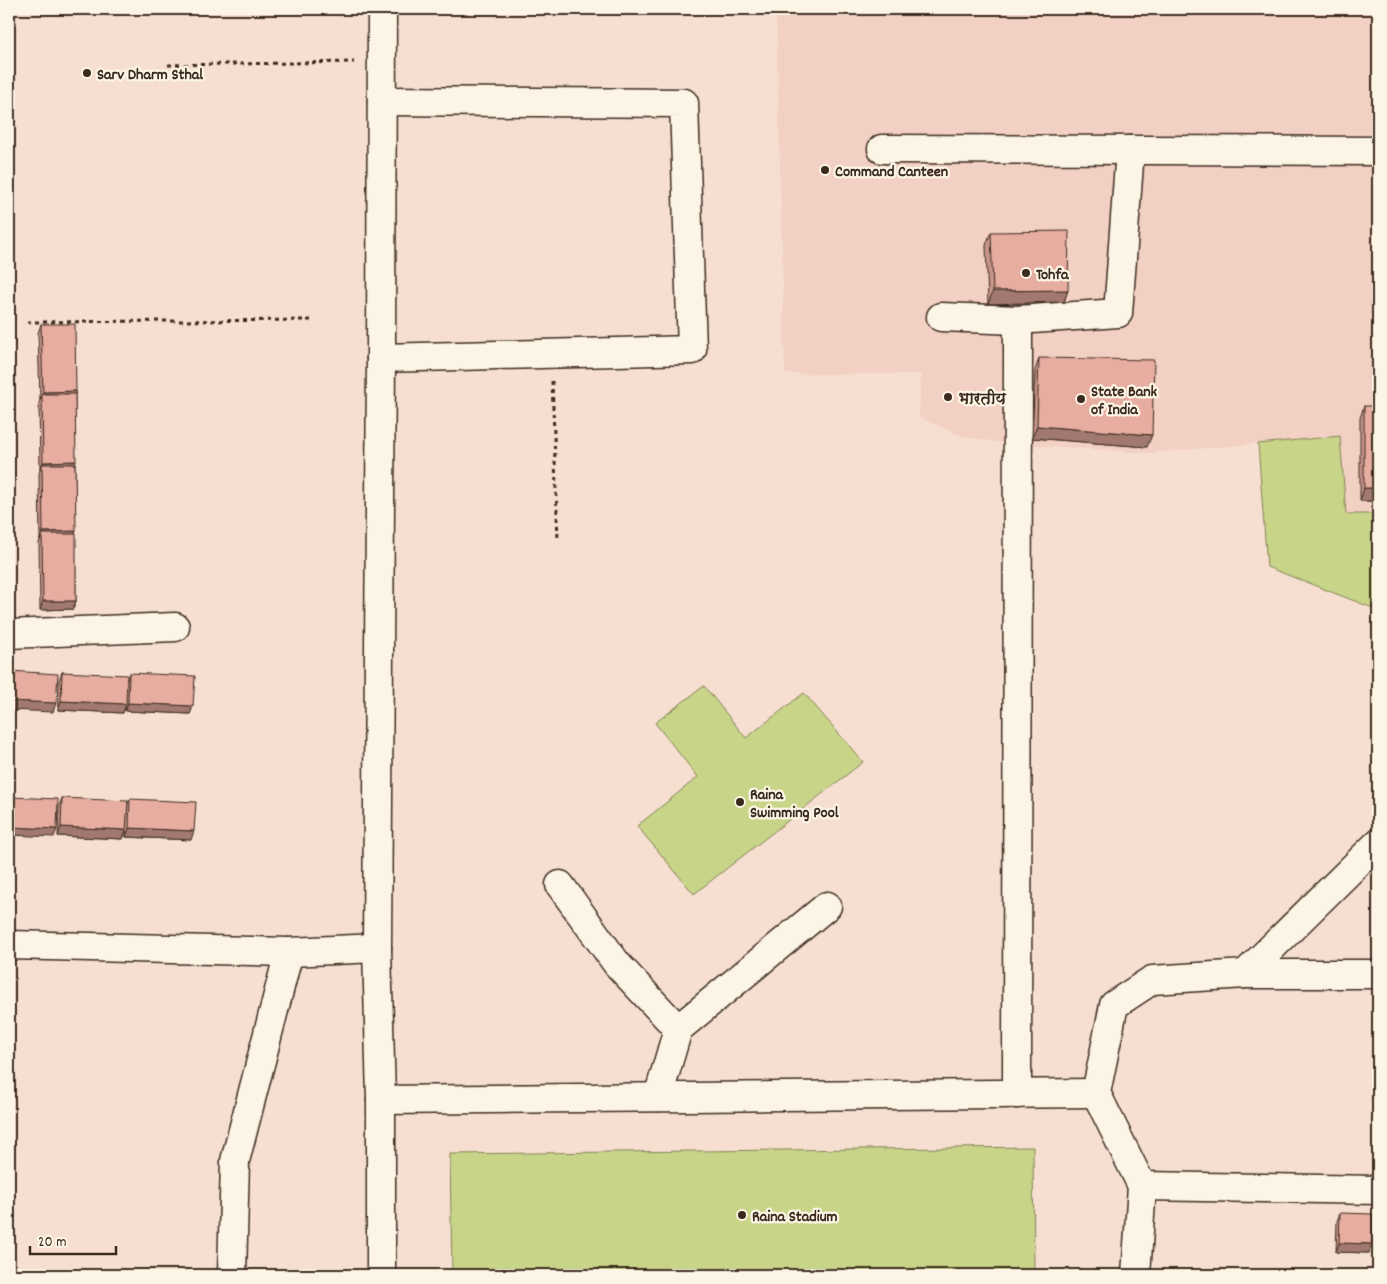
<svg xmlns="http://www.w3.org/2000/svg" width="1387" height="1284" viewBox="0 0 1387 1284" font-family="Dekko,'Playpen Sans Deva',sans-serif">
<rect width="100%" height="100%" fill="#f6dfd1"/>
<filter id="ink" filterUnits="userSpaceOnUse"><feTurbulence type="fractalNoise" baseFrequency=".02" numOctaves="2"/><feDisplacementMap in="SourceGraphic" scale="10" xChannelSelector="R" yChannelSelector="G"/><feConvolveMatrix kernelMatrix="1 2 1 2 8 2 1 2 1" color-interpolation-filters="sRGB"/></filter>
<g filter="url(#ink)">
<polygon fill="#f2d0c3" points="776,9 1378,9 1378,514 1346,514 1339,436 1151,453 1001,443 962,436 919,417 921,374 785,374"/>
<g fill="#c8d589" stroke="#828054">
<polygon points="1340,436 1346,514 1378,514 1378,610 1267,567 1258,444"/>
<polygon points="704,686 746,738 804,693 863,762 694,894 637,826 698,777 655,723"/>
<polygon points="1033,1147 1034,1275 452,1275 450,1154"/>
</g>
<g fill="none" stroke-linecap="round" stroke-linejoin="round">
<g stroke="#3b2a1e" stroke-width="31">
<g id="minor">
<polyline points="882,149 1378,151"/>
<polyline points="941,317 1018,320 1118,313 1130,150"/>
<polyline points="381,358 692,350 684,103 382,101"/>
<polyline points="9,634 175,627"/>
<polyline points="560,885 617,964 678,1029"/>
<polyline points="9,945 289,952 377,948"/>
<polyline points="1245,974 1378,843"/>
<polyline points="1017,1094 1018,320"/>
<polyline points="658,1097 678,1029 827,906"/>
<polyline points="381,1100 1096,1093"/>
<polyline points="1142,1186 1378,1190"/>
<polyline points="232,1275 235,1161 289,952"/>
<polyline points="381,1275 381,1100 377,948 381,358 382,9"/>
<polyline points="1136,1275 1142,1186 1096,1093 1114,1005 1152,980 1245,974 1378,974"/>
</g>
</g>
<g stroke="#3b2a1e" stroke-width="3" stroke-dasharray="4 4" stroke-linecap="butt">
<polyline points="168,65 354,62"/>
<polyline points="27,322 314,320"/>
<polyline points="552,381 558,540"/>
</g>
<use href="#minor" stroke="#fcf5e5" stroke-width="28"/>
</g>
<g fill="#c7958a" stroke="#3b2a1e">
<polygon points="991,232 1068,290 1064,302 988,304 986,245"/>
<polygon points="41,324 76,391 75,394 75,464 76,601 73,609 40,610 39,543 40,540 39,473 40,470 39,403 40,400 38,333"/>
<polygon points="1039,358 1147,447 1032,438 1035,371"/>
<polygon points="1364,406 1378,501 1360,501 1360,418"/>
<polygon points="62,672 127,680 129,673 193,706 190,714 125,711 125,706 123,713 58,710 59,680"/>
<polygon points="62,798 127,805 130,799 191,840 126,837 126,831 123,839 58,836 59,806"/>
<polygon points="1340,1213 1369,1253 1336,1252 1337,1221"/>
</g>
<g fill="#a27971" stroke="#3b2a1e">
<polygon points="1068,290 1064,302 988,304 993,291"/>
<polygon points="76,391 73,400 42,394 40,400 43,392"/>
<polygon points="1037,426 1152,435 1147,447 1032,438"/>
<polygon points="76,461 73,469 42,464 40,470 43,462"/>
<polygon points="1364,488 1378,488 1378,501 1360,501"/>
<polygon points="76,531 73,540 42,534 40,540 43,532"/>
<polygon points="43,601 76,601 73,609 40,610"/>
<polygon points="9,701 56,703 53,712 9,710"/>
<polygon points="61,701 126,704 123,713 58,710"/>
<polygon points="128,703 193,706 190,714 125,711"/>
<polygon points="9,827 57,829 54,837 9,835"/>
<polygon points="61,827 126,830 123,839 58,836"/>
<polygon points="129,828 194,831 191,840 126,837"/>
<polygon points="1339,1243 1372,1244 1369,1253 1336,1252"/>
</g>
<g fill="#e7ada1" stroke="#3b2a1e">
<polygon points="1069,231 1068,290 993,291 991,232"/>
<polygon points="41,324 75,324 76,391 43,392"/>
<polygon points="1039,358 1154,360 1152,435 1037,426"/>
<polygon points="42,394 75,394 76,461 43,462"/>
<rect x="1364" y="406" width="14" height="82"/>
<polygon points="42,464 75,464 76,531 43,532"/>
<polygon points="42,534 76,534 76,601 43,601"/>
<polygon points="9,671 58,674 56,703 9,701"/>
<polygon points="62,672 127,675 126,704 61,701"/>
<polygon points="129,673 195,676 193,706 128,703"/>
<polygon points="9,797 58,799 57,829 9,827"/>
<polygon points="62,798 128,801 126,830 61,827"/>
<polygon points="130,799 196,802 194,831 129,828"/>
<polygon points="1340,1213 1373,1214 1372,1244 1339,1243"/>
</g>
</g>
<g fill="#3b2a1e" stroke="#fcf5e5" stroke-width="2">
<circle cx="87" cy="73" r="5"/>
<circle cx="825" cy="170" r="5"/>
<circle cx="1026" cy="273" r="5"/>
<circle cx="948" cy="397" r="5"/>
<circle cx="1081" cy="399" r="5"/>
<circle cx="740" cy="802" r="5"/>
<circle cx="742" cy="1215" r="5"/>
</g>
<g text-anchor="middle" stroke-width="4.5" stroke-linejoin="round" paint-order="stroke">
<g font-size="16" font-weight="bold" fill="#3b2a1e" stroke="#fcf5e5" text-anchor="start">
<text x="97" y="79">Sarv Dharm Sthal</text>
<text x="835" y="176">Command Canteen</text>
<text x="1036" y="279">Tohfa</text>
<text x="1091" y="396">State Bank<tspan x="1091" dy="18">of India</tspan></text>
<text x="958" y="403">भारतीय</text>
<text x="750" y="799">Raina<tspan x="750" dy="18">Swimming Pool</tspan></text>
<text x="752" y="1221">Raina Stadium</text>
</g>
</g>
<rect width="1387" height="1284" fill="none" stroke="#fcf5e5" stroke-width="30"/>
<rect x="15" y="15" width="1357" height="1254" fill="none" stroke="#3b2a1e" stroke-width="2" filter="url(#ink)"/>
<path d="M30 1246v8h86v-8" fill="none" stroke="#3b2a1e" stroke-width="2.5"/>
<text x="38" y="1246" font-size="15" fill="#3b2a1e" stroke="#fcf5e5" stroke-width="4" paint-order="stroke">20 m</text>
</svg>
